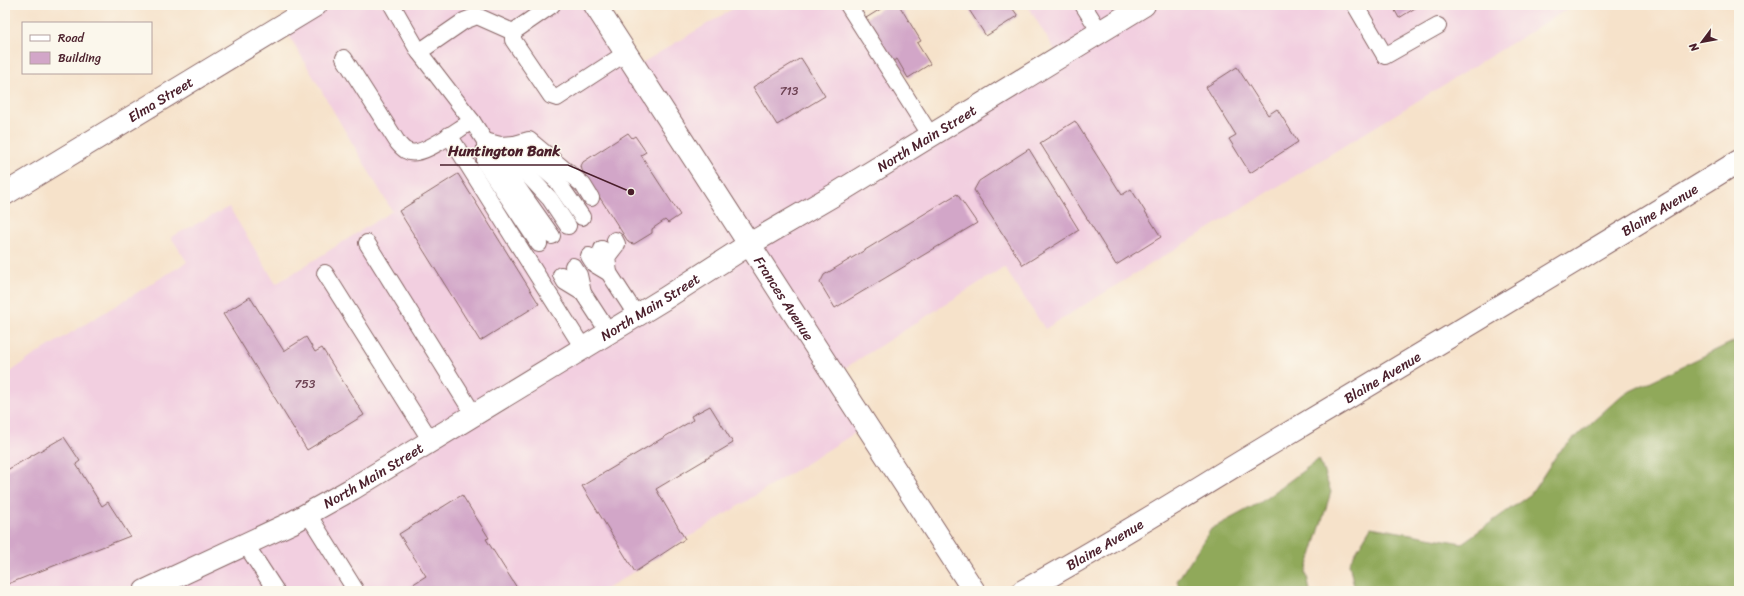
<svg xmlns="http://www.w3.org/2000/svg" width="1744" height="596" viewBox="0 0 1744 596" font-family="Sriracha,sans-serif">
<rect width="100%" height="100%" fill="#fbf7ec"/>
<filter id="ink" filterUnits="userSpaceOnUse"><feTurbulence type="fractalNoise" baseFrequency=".025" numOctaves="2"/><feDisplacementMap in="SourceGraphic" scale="8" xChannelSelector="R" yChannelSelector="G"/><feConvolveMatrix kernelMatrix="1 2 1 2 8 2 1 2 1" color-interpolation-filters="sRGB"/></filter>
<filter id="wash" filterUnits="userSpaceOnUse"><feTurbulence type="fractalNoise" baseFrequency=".012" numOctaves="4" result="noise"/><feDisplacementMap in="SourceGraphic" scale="16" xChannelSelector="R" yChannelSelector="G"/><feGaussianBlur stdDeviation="0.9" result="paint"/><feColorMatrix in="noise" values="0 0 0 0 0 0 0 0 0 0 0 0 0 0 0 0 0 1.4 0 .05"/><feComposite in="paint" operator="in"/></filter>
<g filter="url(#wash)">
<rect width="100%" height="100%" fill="#f6e2ca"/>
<polygon fill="#f2cfe0" points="316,5 595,5 635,67 739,5 848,5 932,135 1059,57 1027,5 1574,5 1045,329 1004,267 834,375 866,426 603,591 5,591 5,376 33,356 187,262 171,237 229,207 276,284 392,211 283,25"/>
<g fill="#90a95a" stroke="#6d6442">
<polygon points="1739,339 1739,591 1355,591 1349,563 1371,527 1462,543 1531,494 1558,453 1622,395"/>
<polygon points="1319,459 1331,492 1306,572 1310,591 1181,591 1177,581 1211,529 1261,502"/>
</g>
<g id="blocks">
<g fill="#d2a6c8">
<polygon points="887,5 899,5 921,41 917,43 930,64 908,78 897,59 893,61 866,18"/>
<polygon points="966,5 1010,5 1018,16 986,36"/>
<polygon points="1392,5 1420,5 1399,18"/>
<polygon points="801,58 825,96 777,125 753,87"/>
<polygon points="1237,67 1268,115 1277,109 1298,142 1250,173 1229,139 1236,135 1206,87"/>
<polygon points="1075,121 1122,195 1131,189 1161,237 1116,265 1040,143"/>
<polygon points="628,133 632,138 635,136 646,152 641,155 680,215 668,223 665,220 652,229 652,233 634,244 629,243 582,170 581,166 583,162"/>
<polygon points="1029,149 1079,230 1023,265 974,190 979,181"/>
<polygon points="458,174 539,304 480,341 399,211"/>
<polygon points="957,194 977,223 835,308 820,283 824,275"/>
<polygon points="250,297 284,351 306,337 315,352 322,348 364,415 307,450 223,314"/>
<polygon points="710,406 733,443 656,489 685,539 635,572 582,486 693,420 691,416"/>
<polygon points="64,437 80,461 76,464 102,506 108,502 130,536 5,585 5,467 7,470"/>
<polygon points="462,495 489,538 486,539 519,591 409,591 407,588 426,576 399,534"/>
</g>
</g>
</g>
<g filter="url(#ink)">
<use href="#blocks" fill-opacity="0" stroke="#866363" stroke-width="1"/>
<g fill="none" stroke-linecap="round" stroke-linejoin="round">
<g stroke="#866363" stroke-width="18">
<g id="lane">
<polyline points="392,5 419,52"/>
<polyline points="552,5 513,32 513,40 551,96 557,98 626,53"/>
<polyline points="848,5 931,136"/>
<polyline points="1083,5 1100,32"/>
<polyline points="1355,5 1385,56 1438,26"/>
<path d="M344,58L398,143C403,149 408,154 417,152C433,149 457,130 472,121L419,52L464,21L477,16L513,32"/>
<polyline points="472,121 485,141 485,163 539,244"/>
<polyline points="449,135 583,348"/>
<polyline points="485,141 500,145 550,199 568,226"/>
<polyline points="487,144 552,236"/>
<polyline points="515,144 529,140 583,185 591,198"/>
<polyline points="500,145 515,144 557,181 582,217"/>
<polyline points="367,243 474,415"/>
<polyline points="602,249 607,257 609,273"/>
<polyline points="589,256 594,264 609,273 637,316"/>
<polyline points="607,257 617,244 615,240"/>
<polyline points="573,266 579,275 583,293 609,333"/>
<polyline points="325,273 431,441"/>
<polyline points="561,275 565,282 583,293"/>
<polyline points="308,514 356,591"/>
<polyline points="246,545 276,591"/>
</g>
</g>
<g stroke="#866363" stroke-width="24">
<g id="street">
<path id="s1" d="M595,5C721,201 847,396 974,591"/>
<path id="s2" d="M5,194L316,5"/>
<path id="s3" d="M1023,591C1110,544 1194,490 1279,439C1433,347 1587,255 1739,161"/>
</g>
</g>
<g stroke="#866363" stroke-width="24">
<g id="primary">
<path id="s4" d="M145,591L293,522L352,489L664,299L748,245L839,192L1144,5"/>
</g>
</g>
<use href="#lane" stroke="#fff" stroke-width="16"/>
<use href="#street" stroke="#fff" stroke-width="22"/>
<use href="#primary" stroke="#fff" stroke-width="22"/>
</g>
</g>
<g text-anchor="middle" stroke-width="3" stroke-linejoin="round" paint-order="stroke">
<g font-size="12" fill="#6c4152">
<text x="789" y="95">713</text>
<text x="305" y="388">753</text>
</g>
<g font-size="14" fill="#4a1f2b" stroke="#fbf7ec">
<text dy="5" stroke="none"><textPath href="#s2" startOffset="182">Elma Street</textPath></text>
<text dy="5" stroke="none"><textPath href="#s4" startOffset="904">North Main Street</textPath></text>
<text dy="5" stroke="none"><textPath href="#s3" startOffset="742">Blaine Avenue</textPath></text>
<text dy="5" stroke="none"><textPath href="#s1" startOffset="349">Frances Avenue</textPath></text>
<text dy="5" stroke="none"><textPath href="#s4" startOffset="580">North Main Street</textPath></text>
<text dy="5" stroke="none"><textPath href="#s3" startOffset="418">Blaine Avenue</textPath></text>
<text dy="5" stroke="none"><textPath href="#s4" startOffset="256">North Main Street</textPath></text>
<text dy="5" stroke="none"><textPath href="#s3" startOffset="94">Blaine Avenue</textPath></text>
</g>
</g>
<path fill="none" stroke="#4a1f2b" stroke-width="1.5" d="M631 192L568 165H440"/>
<circle fill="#4a1f2b" stroke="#fbf7ec" stroke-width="1.5" cx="631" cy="192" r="4"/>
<g font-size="15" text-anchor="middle" font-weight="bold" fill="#4a1f2b" stroke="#fbf7ec" stroke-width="3" stroke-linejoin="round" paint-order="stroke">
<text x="504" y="156">Huntington Bank</text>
</g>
<rect width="1744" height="596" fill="none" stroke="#fbf7ec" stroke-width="20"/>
<rect x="22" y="22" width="130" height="52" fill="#fbf7ec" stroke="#b4a19f"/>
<rect x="30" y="35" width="20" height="6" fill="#ffffff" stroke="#b4a19f"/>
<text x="58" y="42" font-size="12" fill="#4a1f2b">Road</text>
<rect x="30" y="52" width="20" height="12" fill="#d2a6c8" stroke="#b4a19f"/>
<text x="58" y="62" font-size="12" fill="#4a1f2b">Building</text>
<g transform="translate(1702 42) rotate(238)" stroke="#fbf7ec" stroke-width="3" paint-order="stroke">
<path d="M0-3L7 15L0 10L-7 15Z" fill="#4a1f2b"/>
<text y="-6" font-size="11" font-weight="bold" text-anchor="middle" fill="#4a1f2b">N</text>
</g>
</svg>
